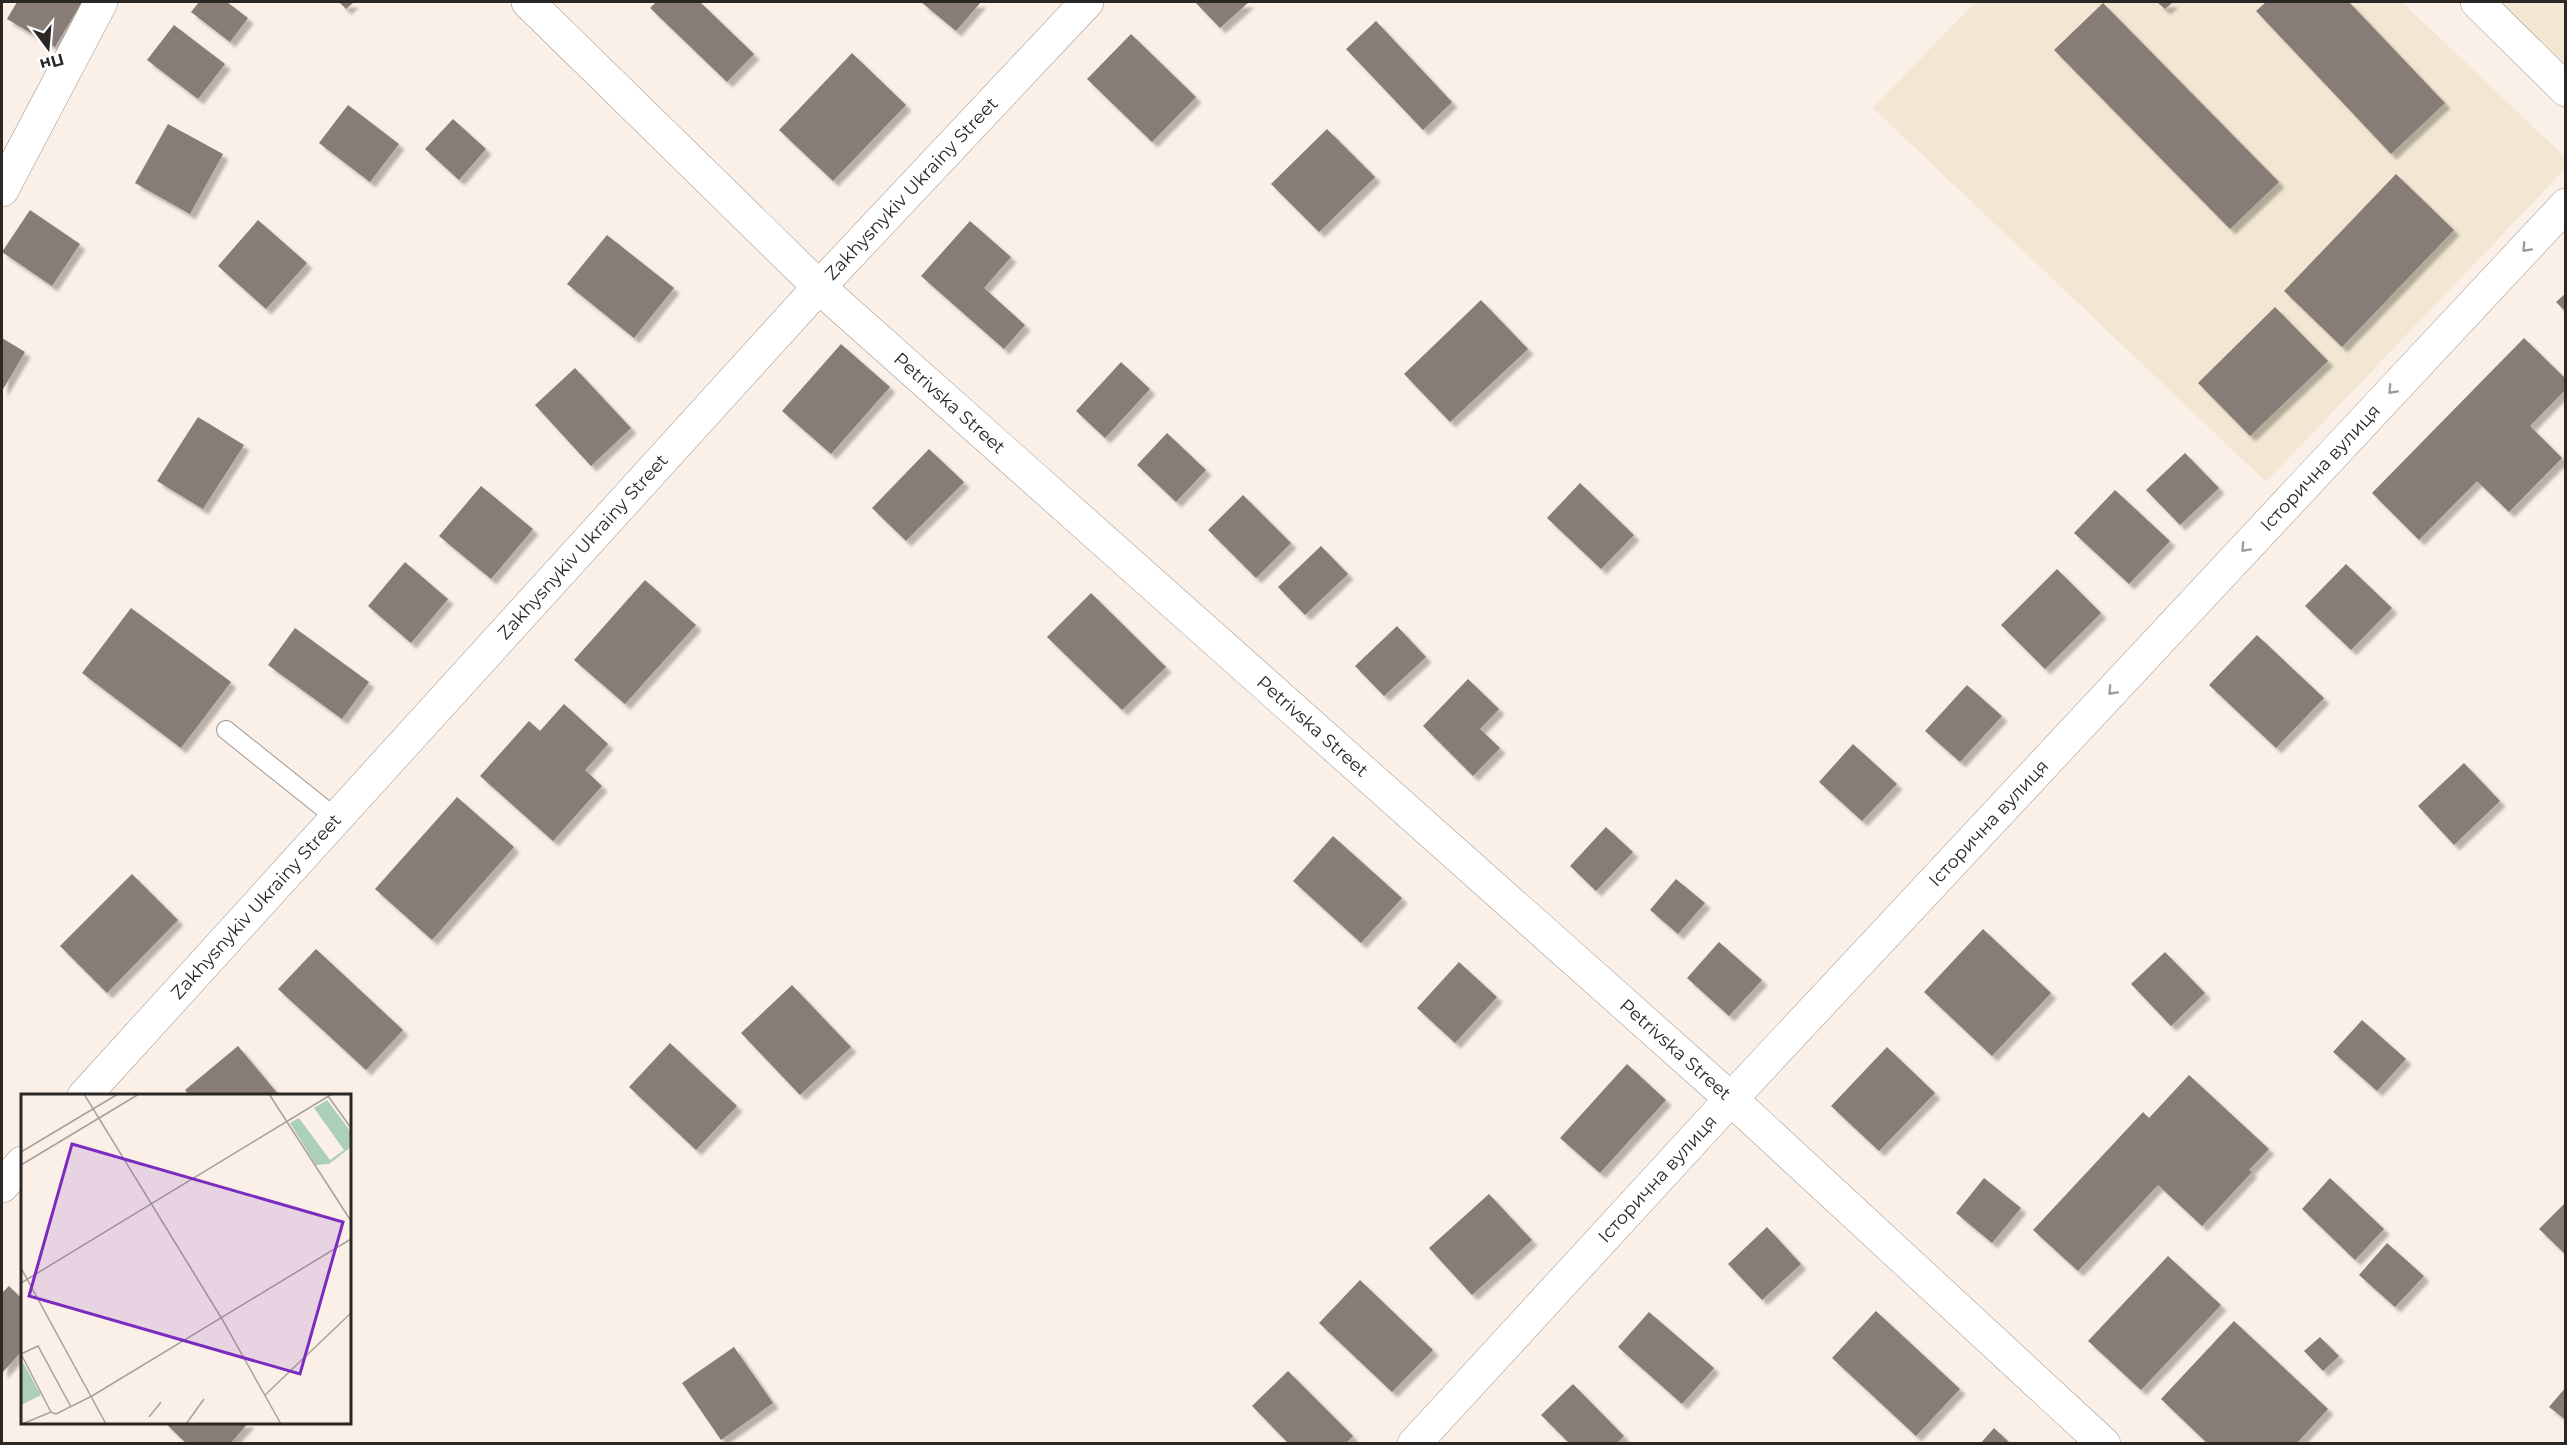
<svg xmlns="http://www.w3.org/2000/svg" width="2567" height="1445" viewBox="0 0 2567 1445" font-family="Montserrat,sans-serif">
<defs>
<filter id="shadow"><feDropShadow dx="5.5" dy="5.5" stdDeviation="1.5" flood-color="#0004"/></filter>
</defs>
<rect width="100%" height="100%" fill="#fbf0e8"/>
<g fill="#f2e7d2">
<polygon points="1975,2 2402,2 2565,157 2565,169 2266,482 1873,108"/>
<polygon points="2500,2 2565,2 2565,67"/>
</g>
<g fill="#877d76" filter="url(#shadow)">
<polygon points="17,2 82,2 55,47 7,19"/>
<polygon points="199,2 227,2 248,18 230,42 191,12"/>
<polygon points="339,2 354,2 346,9"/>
<polygon points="656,2 700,2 754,54 727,82 650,8"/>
<polygon points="921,2 981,2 956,31"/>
<polygon points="1195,2 1249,2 1220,28"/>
<polygon points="2157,2 2173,2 2165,9"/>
<polygon points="2266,2 2349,2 2445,103 2391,154 2256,11"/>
<polygon points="2103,3 2279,182 2230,229 2054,50"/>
<polygon points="1376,21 1452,102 1423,130 1346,49"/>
<polygon points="174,25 225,64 198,99 147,60"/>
<polygon points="1131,34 1196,97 1152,142 1087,79"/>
<polygon points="852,53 906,105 833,181 779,130"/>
<polygon points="348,105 399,144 370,182 319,143"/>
<polygon points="453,119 486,149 459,180 425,149"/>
<polygon points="168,124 223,154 190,214 135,183"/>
<polygon points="1327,129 1375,177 1319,232 1271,184"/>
<polygon points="2396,174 2454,230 2342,347 2284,291"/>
<polygon points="30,210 80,244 52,286 2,252"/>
<polygon points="258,220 307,263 266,309 218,266"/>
<polygon points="970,221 1011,257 984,288 1025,325 1004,349 921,276"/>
<polygon points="607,235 674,288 634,338 567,284"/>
<polygon points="2566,293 2566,312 2556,302"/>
<polygon points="1481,300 1528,349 1450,422 1404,374"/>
<polygon points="2275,307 2328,361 2250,436 2198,383"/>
<polygon points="2,338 25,352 2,391"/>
<polygon points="2524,338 2566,379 2566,389 2530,426 2562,458 2509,512 2477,481 2419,540 2372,493"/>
<polygon points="841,344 890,387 831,454 782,411"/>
<polygon points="1121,362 1150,389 1105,438 1076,411"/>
<polygon points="575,368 631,428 591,466 535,405"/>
<polygon points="198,417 244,445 203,509 157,481"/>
<polygon points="1167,433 1206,470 1176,502 1137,465"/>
<polygon points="929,449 964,482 906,541 872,508"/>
<polygon points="2185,453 2219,488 2180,525 2146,490"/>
<polygon points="1580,483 1634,535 1601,569 1547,518"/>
<polygon points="481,486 533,529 491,579 439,536"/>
<polygon points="2115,490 2170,541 2129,584 2074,533"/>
<polygon points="1243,495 1291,543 1256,578 1208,530"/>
<polygon points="1321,546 1348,574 1305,615 1278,587"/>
<polygon points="405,562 448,599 411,643 368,606"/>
<polygon points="2346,564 2392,608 2351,650 2305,606"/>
<polygon points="2057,569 2101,613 2045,669 2001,625"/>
<polygon points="645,580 696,625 625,704 574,660"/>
<polygon points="1091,593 1166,667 1122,710 1047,637"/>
<polygon points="131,608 231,682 181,748 82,673"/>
<polygon points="1397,626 1426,657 1384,696 1355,666"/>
<polygon points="295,628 369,682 342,719 268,665"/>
<polygon points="2257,635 2324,698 2276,748 2209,685"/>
<polygon points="1468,679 1499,709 1480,729 1500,748 1473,776 1423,726"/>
<polygon points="1967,685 2002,716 1960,762 1925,731"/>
<polygon points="564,704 608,744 585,770 602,786 553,841 480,776 529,721 540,731"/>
<polygon points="1853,744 1897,784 1862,821 1819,782"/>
<polygon points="2464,763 2500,801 2454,845 2418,806"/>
<polygon points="457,797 514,847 432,940 375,889"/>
<polygon points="1606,827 1633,852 1596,891 1570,866"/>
<polygon points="1333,836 1402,898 1361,943 1293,881"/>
<polygon points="132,874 178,920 107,993 60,946"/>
<polygon points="1676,879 1705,903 1678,934 1650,910"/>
<polygon points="1983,929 2051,993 1992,1056 1924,992"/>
<polygon points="1719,942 1762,980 1729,1016 1687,978"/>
<polygon points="316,949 403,1030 366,1070 278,989"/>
<polygon points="2165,952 2205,993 2171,1026 2131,984"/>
<polygon points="1459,962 1497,997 1455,1043 1417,1008"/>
<polygon points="792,985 851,1047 800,1095 741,1033"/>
<polygon points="2362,1020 2406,1059 2377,1091 2333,1052"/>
<polygon points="670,1043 737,1106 696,1150 629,1087"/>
<polygon points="238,1046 278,1094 190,1096 185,1090"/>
<polygon points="1887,1047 1935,1093 1879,1151 1831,1106"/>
<polygon points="1627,1064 1666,1100 1600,1173 1560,1138"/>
<polygon points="2189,1075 2269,1149 2249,1170 2252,1172 2202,1226 2158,1185 2078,1271 2033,1230 2143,1112 2149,1118"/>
<polygon points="1984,1178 2021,1208 1992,1243 1956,1213"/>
<polygon points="2330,1178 2384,1229 2355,1260 2302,1209"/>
<polygon points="1489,1194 1532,1240 1472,1295 1429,1248"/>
<polygon points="2566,1202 2566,1255 2539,1229"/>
<polygon points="1767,1227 1801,1264 1762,1300 1728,1264"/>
<polygon points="2387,1243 2424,1276 2395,1307 2359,1275"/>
<polygon points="2168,1256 2221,1305 2141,1390 2088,1341"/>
<polygon points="1360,1280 1433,1350 1392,1392 1319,1323"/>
<polygon points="9,1286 22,1299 22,1351 2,1373 2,1293"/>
<polygon points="1876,1311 1960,1389 1916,1436 1832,1358"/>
<polygon points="1649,1312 1714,1368 1682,1404 1618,1347"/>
<polygon points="2234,1321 2328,1409 2296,1444 2208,1444 2161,1399"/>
<polygon points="2320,1337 2339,1356 2323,1371 2304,1351"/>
<polygon points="734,1347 773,1403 721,1440 682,1383"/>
<polygon points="1288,1371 1353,1436 1345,1444 1289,1444 1252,1406"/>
<polygon points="1573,1384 1624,1436 1616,1444 1570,1444 1541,1415"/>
<polygon points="2566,1387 2566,1420 2549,1407"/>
<polygon points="164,1422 249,1422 230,1444 187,1444"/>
<polygon points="1994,1428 2011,1444 1980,1444"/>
</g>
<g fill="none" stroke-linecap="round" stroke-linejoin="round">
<g stroke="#a0968f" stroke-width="20">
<polyline id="lane" points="226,730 336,818"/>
</g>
<g stroke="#a0968f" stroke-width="34">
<g id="street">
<path id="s1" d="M528,2L819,287L1731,1099L2104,1444"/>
<polyline points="2477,2 2566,90"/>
<polyline points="2,190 101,2"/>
<path id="s2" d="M84,1096L819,287L1087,2"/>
<polyline points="2,1186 22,1163"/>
<path id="s3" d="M1414,1444L1731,1099L2566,205"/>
</g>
</g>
<use href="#lane" stroke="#fff" stroke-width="18"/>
<use href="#street" stroke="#fff" stroke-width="33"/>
</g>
<defs><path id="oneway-chevron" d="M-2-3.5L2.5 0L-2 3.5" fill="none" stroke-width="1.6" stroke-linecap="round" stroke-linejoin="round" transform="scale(1.5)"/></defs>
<g stroke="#a09e9c">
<use href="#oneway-chevron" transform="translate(2526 248) rotate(133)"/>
<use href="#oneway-chevron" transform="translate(2392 390) rotate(133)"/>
<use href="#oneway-chevron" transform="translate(2245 548) rotate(133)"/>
<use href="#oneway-chevron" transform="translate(2112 691) rotate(133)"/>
</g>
<g text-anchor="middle" stroke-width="6" stroke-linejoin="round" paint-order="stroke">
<g font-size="18" fill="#2b2724" stroke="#fff">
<text dy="6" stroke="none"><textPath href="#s2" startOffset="1228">Zakhysnykiv Ukrainy Street</textPath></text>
<text dy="6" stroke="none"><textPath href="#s1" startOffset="582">Petrivska Street</textPath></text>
<text dy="6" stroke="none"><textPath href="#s3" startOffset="1332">Історична вулиця</textPath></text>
<text dy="6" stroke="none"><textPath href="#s2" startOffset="742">Zakhysnykiv Ukrainy Street</textPath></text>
<text dy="6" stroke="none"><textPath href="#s1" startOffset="1068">Petrivska Street</textPath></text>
<text dy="6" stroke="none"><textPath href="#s3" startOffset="846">Історична вулиця</textPath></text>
<text dy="6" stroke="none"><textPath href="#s2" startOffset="256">Zakhysnykiv Ukrainy Street</textPath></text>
<text dy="6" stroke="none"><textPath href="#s1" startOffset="1554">Petrivska Street</textPath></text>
<text dy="6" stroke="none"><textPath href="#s3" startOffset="360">Історична вулиця</textPath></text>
</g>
</g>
<g transform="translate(21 1094)">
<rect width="330" height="330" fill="#fbf0e8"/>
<path d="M306,6L330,38V53L308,70L295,71L269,29L278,24L309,66L323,56L293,14ZM0,265L20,301L0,311Z" fill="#accfb8"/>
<path fill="none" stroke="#a8a09a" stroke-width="1.5" d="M63,0L201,225L260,330M248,0L330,127M307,2L330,34M0,58L97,0M0,71L118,0M0,174L85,330M0,189L311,0M0,260L17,252L50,313M0,260L30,318M244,301L330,219M128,323L140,308M1,330L30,318L35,320L71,302L330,145M165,330L183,305"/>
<path fill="#7b2cbf" fill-opacity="0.15" stroke="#7b2cbf" stroke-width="3" d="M51,50L322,128L279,280L8,202Z"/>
<rect width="330" height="330" fill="none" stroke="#2b2724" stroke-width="3"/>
</g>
<rect width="2567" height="1445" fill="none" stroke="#2b2724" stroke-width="6"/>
<g transform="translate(48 48) rotate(164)" stroke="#ffffff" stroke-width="4.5" paint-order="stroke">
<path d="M0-4.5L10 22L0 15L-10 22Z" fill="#2b2724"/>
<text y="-9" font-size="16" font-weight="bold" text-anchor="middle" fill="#2b2724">Пн</text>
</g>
</svg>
